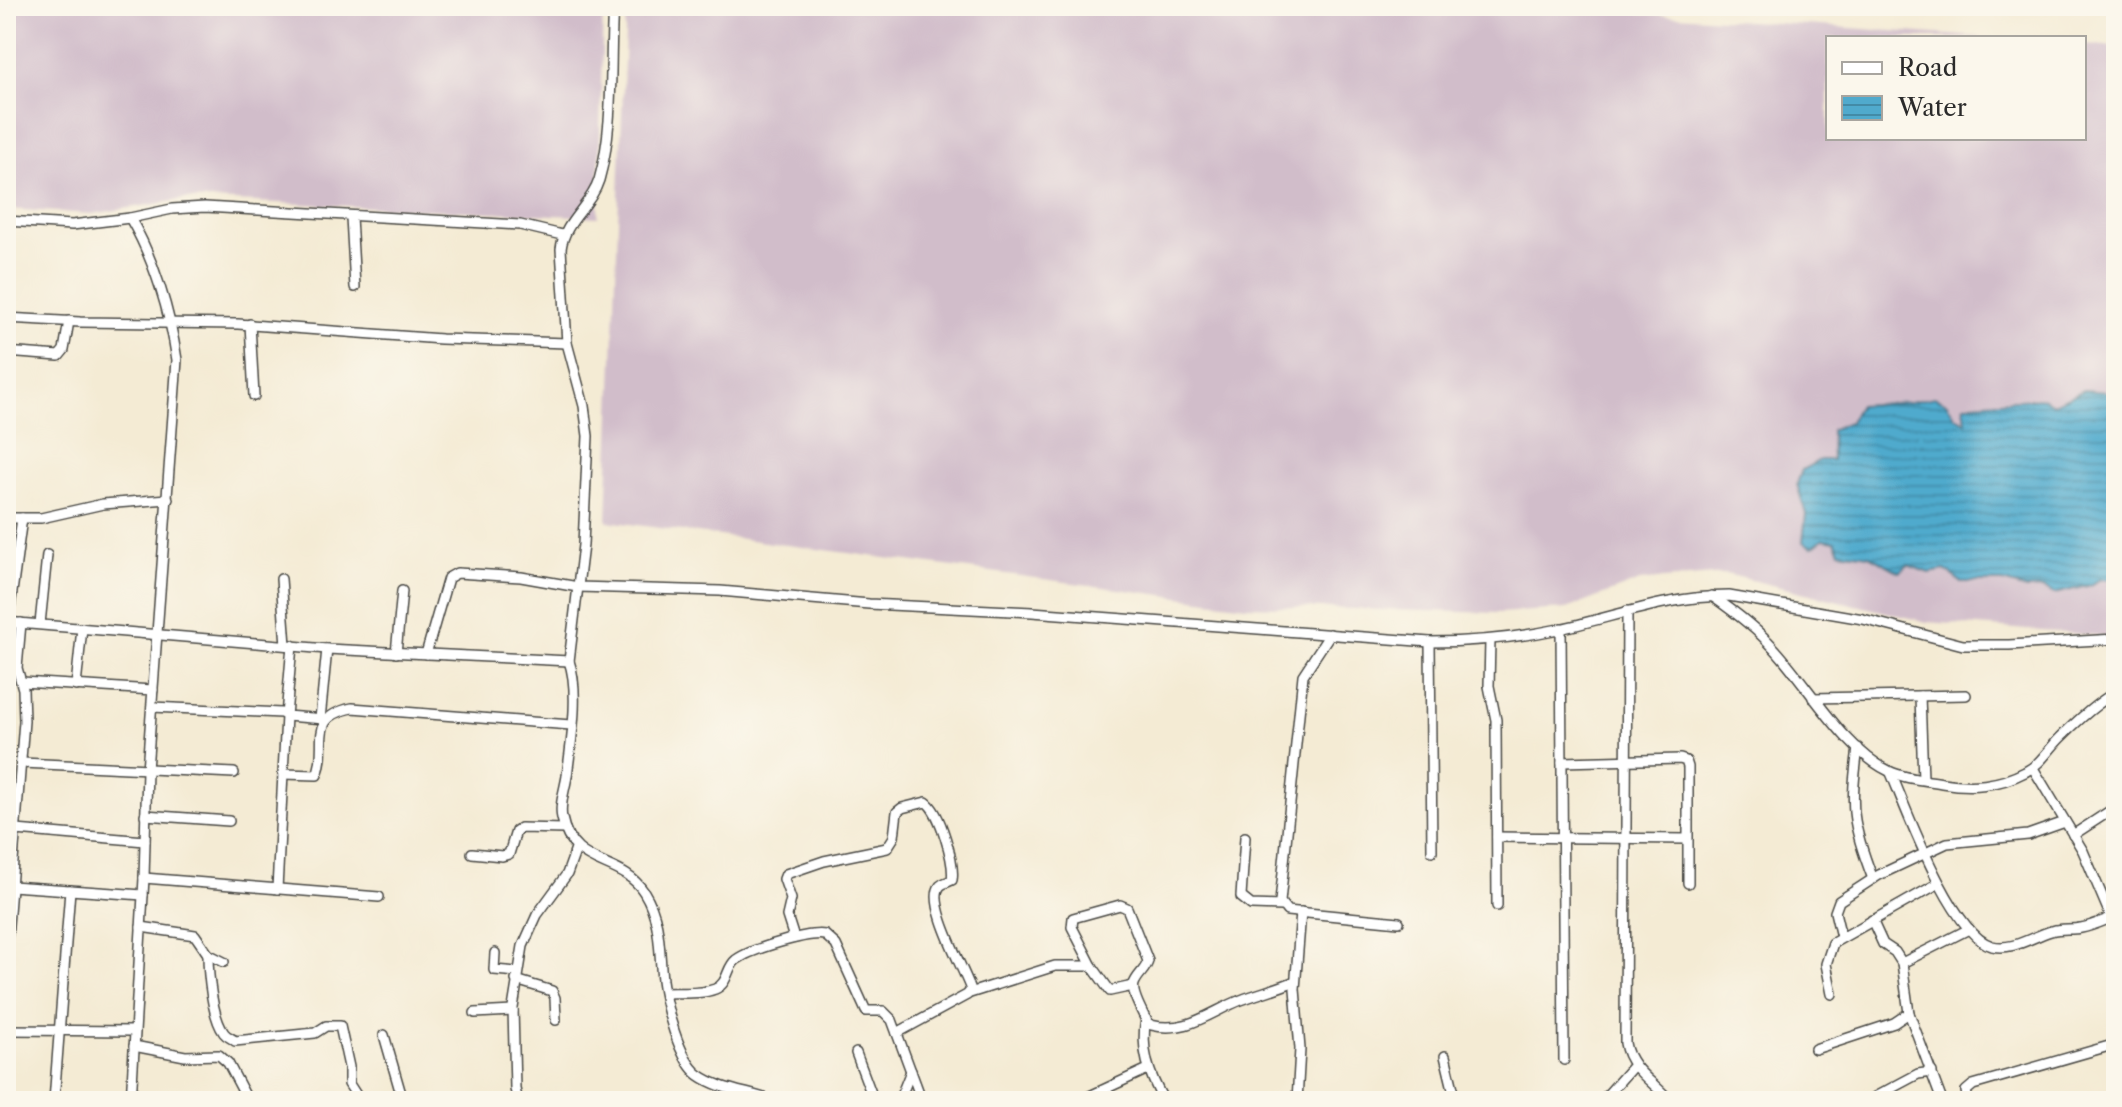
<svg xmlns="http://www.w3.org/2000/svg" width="2122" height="1107" viewBox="0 0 2122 1107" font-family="'Libre Caslon Text',serif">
<defs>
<pattern id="water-rules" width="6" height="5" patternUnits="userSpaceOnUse" patternTransform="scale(2)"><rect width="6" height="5" fill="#50aacd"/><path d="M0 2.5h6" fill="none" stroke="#438ba7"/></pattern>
</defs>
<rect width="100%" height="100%" fill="#fbf7ec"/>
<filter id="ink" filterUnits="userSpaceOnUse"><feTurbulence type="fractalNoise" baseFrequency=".0125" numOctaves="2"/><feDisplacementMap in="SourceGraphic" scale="16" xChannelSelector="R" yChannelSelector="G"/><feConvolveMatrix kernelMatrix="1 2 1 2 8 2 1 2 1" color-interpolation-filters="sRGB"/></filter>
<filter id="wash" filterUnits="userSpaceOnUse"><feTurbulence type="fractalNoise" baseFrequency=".006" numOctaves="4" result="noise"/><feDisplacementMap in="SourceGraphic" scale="32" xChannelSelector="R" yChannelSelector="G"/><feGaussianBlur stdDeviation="1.8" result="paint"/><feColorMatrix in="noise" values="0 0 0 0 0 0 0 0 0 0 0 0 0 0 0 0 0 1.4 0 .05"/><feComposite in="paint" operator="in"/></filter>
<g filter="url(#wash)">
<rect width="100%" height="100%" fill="#f4ebd4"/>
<g fill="#d1bdca">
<polygon points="6,6 603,6 598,217 186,199 92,214 6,209"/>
<polygon points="626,6 1535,6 1993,38 1828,38 1828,138 2084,138 2084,44 2116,47 2116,637 1927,622 1726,574 1640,581 1567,609 1498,613 1246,606 607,521"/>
</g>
<polygon fill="url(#water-rules)" stroke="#3e6a7c" stroke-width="2" points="2084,390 2116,393 2116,580 2100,579 2091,585 2054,594 2044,588 2027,589 2003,582 1961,582 1945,570 1929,573 1908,565 1900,572 1869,555 1840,551 1835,541 1823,539 1812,547 1803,542 1806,514 1797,484 1802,470 1820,460 1832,460 1831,430 1849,422 1859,405 1911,402 1934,397 1947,403 1956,417 1966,422 1964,406 1972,403 2043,398 2053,404"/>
</g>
<g filter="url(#ink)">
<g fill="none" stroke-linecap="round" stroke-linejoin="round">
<g stroke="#494844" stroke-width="12">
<g id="minor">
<polyline points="351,217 355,287"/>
<polyline points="130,218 172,209 205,207 520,225 562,235"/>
<path d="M6,221L72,225L130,218C154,259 170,312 177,360L147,770L144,878L131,1101"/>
<polyline points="6,318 80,322 238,324 441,339 567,343"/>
<polyline points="250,324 254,396"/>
<polyline points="6,352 59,356 64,350 69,321"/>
<polyline points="6,518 41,518 103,504 168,499"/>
<polyline points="281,579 286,645"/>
<path d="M1712,596C1735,612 1755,627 1773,647C1808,684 1843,749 1889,771C1905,779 1925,780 1942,783C1972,788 1998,786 2025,772C2040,765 2048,750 2060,738C2077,721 2095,704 2116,692"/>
<path d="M1627,611L1625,1043C1629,1069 1654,1082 1670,1101"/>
<path d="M6,622L327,649L569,661L583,545L588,436L584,406L567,343L561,249C564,221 591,206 599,180C615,124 609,63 613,6"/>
<polyline points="8,622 22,518"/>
<polyline points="40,624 47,555"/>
<polyline points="1561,628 1564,1060"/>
<polyline points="1330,634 1303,675 1280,902 1287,911 1399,922"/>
<polyline points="1490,640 1489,686 1496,720 1497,906"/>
<polyline points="1430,642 1432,851"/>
<polyline points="292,645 286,716 325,719"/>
<polyline points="396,653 402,591"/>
<path d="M426,654L448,578L457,573L521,577L578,587L720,591L869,604L1032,612L1430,642C1474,642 1516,638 1559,629C1618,616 1668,596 1729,596L1863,619L1963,645H2009L2116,639"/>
<path d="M569,661C580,692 571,743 567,776C565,789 559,805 562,818C572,870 621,856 644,892C661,919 659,949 662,980C665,1004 679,1061 699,1075C720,1090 749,1092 773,1101"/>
<polyline points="22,682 153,690"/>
<polyline points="76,686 82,628"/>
<polyline points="1920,696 1923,779"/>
<polyline points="1813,698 1966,695"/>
<polyline points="152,707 281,713 286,716 277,889"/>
<polyline points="320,719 327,649"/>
<path d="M1858,748C1850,808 1851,822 1873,879"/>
<polyline points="1562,762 1680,759 1686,761 1688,767 1688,883"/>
<polyline points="22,763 234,773"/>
<polyline points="2033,768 2083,851 2111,917"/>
<path d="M1891,773C1907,811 1952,935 1992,946C2013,951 2031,937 2051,931C2061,928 2071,930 2081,928C2093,926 2105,920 2116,916"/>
<path d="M283,774L317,775C330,744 305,718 352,708L571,725"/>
<polyline points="145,815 229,821"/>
<polyline points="16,830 145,841"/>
<polyline points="2073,835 2116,807"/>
<polyline points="1245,837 1241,897 1251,905 1281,906"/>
<polyline points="1497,837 1687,839"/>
<polyline points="472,853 502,856 509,854 516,831 520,828 565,829"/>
<polyline points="144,878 379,897"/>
<polyline points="11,886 143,895"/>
<polyline points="141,927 195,935 208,954 224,962"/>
<polyline points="1841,937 1835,912 1839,901 1879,875 1947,843 2028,835 2065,822"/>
<path d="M794,938L787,916L791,899L784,879L786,874L824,861L887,848L894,837L897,812L902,808L926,802C940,811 955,863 952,880C948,882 943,883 940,886C926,903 965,971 971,990L967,995L897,1033"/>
<polyline points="6,951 24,721 23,689 17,668 21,623"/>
<polyline points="495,953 494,970 518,972"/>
<path d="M208,954C208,974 212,1017 224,1033C227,1037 232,1038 235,1041L315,1033L326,1026H340L349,1067V1084L360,1101"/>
<polyline points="1902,963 1969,929"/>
<path d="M1092,966L1072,927L1073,918L1120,905L1127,908L1148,961C1146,970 1137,975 1134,984C1131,994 1143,1013 1147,1022L1151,1025C1187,1034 1210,1012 1241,1000C1259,993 1277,989 1295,981"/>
<polyline points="516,980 552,991 555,998 556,1020"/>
<path d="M665,993C680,992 700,995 715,989C729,983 726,968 736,960C751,949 808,932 825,935L836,945L866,1011H883L892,1020L922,1101"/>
<polyline points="970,993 1055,966 1092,966 1110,991 1133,986"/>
<polyline points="1832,994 1826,964 1833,943 1939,883"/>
<polyline points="475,1013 513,1011"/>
<polyline points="1909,1013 1942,1101"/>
<path d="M1146,1019C1140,1049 1149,1075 1164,1101"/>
<polyline points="6,1030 134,1031"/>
<polyline points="384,1035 403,1101"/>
<polyline points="134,1046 185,1056 219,1055 228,1063 248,1101"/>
<polyline points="1815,1049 1894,1023 1909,1013 1902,963 1895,952 1883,944 1872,920"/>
<polyline points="856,1053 874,1101"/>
<polyline points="1445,1056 1456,1101"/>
<polyline points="1875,1097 1918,1074 1932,1072"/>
<polyline points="54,1101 70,890"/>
<polyline points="518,1101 515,1089 513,1008 523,946 537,915 567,874 576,849"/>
<polyline points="899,1101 911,1071"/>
<polyline points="1079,1101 1148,1069"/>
<polyline points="1297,1101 1300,1049 1295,989 1301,912"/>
<polyline points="1358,1101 1401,1100"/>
<polyline points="1602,1101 1634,1065"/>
<polyline points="1968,1101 1966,1091 1973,1085 2116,1044"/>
</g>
</g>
<use href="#minor" stroke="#fff" stroke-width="9"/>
<polyline stroke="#2b2b2b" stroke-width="3" points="2066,6 2116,9"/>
</g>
</g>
<rect width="2122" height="1107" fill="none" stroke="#fbf7ec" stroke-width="32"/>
<rect x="1826" y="36" width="260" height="104" fill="#fbf7ec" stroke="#a8a59f" stroke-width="2"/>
<rect x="1842" y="62" width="40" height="12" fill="#ffffff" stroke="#a8a59f" stroke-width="2"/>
<text x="1898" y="76" font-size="24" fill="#2b2b2b">Road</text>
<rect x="1842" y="96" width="40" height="24" fill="url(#water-rules)" stroke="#a8a59f" stroke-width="2"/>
<text x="1898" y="116" font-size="24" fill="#2b2b2b">Water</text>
</svg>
